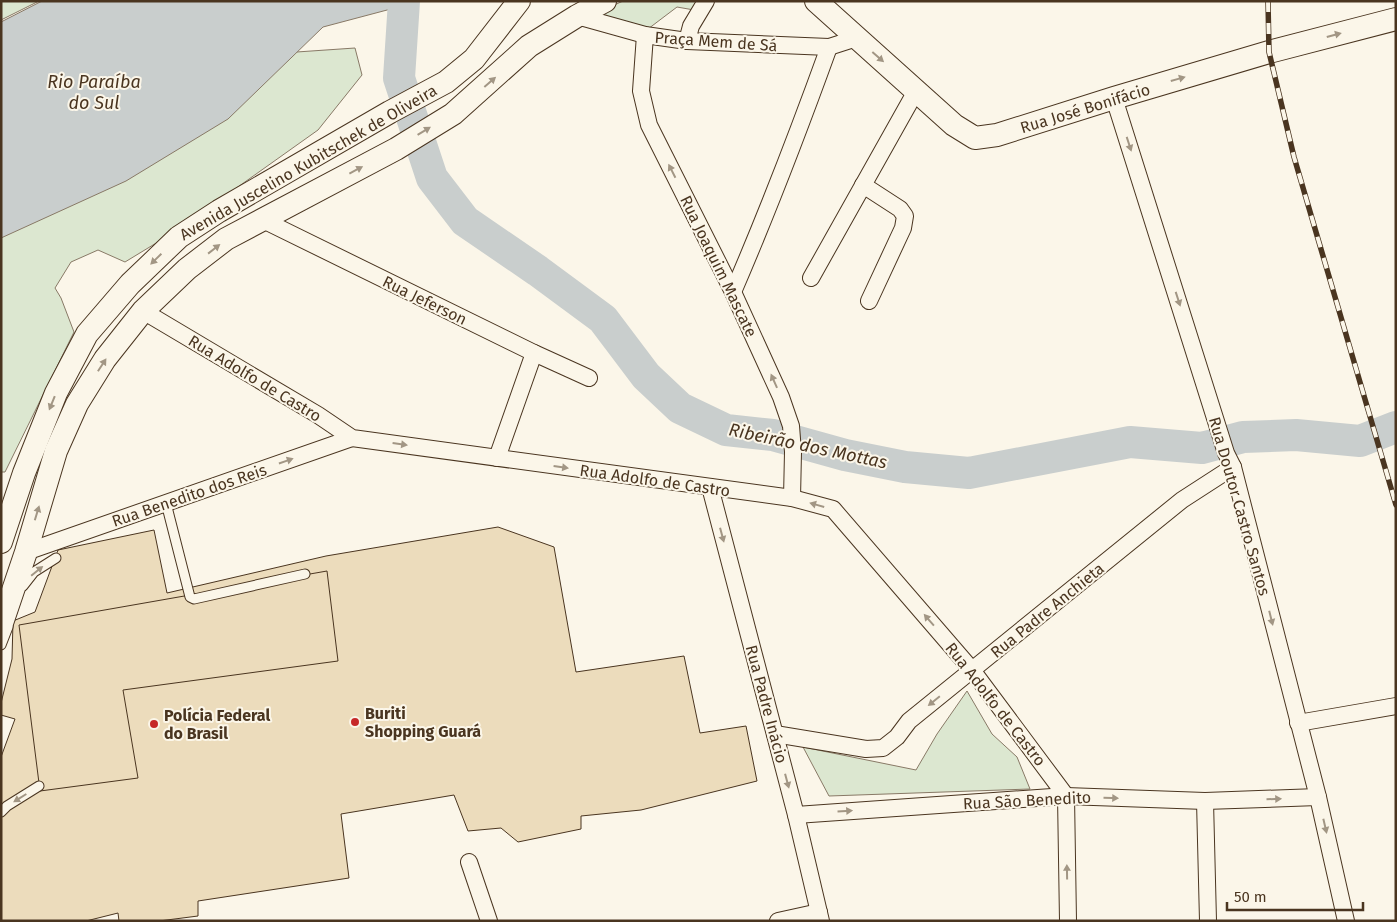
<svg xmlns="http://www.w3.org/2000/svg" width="1397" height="922" viewBox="0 0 1397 922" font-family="'Fira Sans',sans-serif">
<rect width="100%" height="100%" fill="#fbf6e9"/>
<g fill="#dce7d0" stroke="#887966">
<polygon points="1,1 39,1 1,20"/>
<polygon points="623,1 698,1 694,10 677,7 644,32 595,14"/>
<polygon points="355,48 362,75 318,130 176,231 125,262 98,250 71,262 55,288 61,298 74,332 5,472 1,472 1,219 282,53"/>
<polygon points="967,691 992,734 1017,757 1030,789 829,796 803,747 916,770 937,734"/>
</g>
<polygon fill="#c9cecd" stroke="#887966" points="42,1 421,1 323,27 228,119 126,181 1,238 1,22"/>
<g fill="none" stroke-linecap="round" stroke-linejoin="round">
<polyline stroke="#c9cecd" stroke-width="32" points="404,1 399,78 432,178 465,221 538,271 603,319 646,376 680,408 726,430 773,435 845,455 905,467 969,473 1130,442 1202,448 1243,437 1296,435 1360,441 1396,427"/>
</g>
<g fill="#ecdcbc" stroke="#4a3520">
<polygon points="498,527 554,547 576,672 684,656 700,733 746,726 757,781 641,810 581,816 581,829 518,842 501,828 468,831 454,795 341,814 349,878 198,901 198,916 159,921 119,921 118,913 86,921 1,921 1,757 15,719 1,715 1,703 12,659 13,621 35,612 58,550 154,530 167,593 326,556"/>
<polygon points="327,571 338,661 123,690 138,778 40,791 19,625"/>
</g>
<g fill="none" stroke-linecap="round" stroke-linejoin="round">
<g stroke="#4a3520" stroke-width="11">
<g id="lane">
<polyline points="166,503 190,597 194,599 305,574"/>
<polyline points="23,586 34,572 56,558"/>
<polyline points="1,645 8,627"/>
<polyline points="1,812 7,806 39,786"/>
</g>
</g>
<g stroke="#4a3520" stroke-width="18">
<g id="street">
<polyline points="577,16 645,35 687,41 829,47 857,38"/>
<polyline points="645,35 641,91 649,125 733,292 781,397 791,426 793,452 792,498"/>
<polyline points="687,41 691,26 706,1"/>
<polyline points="1114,98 1226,453 1233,467 1318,797 1346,921"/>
<polyline points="863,185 900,209 905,216 903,228 869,301"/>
<polyline points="263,220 534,353 589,378"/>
<polyline points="811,278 916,91"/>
<path d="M733,292C768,211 799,130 829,47"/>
<polyline points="143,311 318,415 352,438 792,498 833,509 972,670 1066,796 1068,921"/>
<polyline points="497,458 534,353"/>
<polyline points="710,487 796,815 821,921"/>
<polyline points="26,552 352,438"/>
<polyline points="1298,723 1396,706"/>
<polyline points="775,734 866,749 883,748 897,737 909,721 1182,500 1233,467"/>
<polyline points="1205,801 1208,921"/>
<polyline points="796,815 1066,796 1205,801 1318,797"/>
<polyline points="469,862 489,921"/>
<polyline points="778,921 819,912"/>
</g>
</g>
<g stroke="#4a3520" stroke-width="24">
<g id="secondary">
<polyline points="816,1 954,125 975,138 997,135 1114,98 1269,52 1396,19"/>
<polyline points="1,542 24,473 56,393 87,334 130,284 179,237 219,211 390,112 446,82 474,59 519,1"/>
<polyline points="1,626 26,552 56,451 77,404 105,359 143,311 187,269 226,239 396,149 453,114 529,46 577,16 605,1"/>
</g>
</g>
<use href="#lane" stroke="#fbf6e9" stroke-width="9"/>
<use href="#street" stroke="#fbf6e9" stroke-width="16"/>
<use href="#secondary" stroke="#fbf6e9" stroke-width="22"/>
<g stroke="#4a3520" stroke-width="5.5">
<polyline id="rail" points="1268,1 1269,52 1294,157 1396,505"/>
</g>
<use href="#rail" stroke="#fbf6e9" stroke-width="4" stroke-dasharray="11" stroke-linecap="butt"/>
</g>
<defs><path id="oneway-solid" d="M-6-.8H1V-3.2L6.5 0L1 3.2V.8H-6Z" transform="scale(1.25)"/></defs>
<g fill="#a29684">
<use href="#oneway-solid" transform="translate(1334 35) rotate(-15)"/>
<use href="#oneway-solid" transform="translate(878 57) rotate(41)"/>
<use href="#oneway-solid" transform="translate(1178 79) rotate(-16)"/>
<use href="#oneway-solid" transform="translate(490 82) rotate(-41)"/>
<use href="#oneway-solid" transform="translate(424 131) rotate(-31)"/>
<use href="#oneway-solid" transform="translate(1129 144) rotate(72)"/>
<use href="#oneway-solid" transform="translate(356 170) rotate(-28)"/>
<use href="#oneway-solid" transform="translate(672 171) rotate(-117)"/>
<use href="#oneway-solid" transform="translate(214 249) rotate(-38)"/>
<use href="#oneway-solid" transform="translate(156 259) rotate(136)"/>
<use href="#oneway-solid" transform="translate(1178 299) rotate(72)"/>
<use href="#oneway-solid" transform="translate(102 365) rotate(-57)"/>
<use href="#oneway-solid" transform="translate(774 381) rotate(-114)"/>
<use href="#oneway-solid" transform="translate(52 403) rotate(112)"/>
<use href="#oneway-solid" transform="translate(400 444) rotate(8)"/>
<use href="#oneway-solid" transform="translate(286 461) rotate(-19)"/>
<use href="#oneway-solid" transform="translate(561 467) rotate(8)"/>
<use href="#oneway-solid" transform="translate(817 505) rotate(-164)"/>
<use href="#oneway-solid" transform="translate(37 513) rotate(-73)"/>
<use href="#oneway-solid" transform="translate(722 535) rotate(75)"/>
<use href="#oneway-solid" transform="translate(37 571) rotate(-39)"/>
<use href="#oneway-solid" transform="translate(1271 618) rotate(76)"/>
<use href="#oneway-solid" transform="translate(929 620) rotate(-131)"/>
<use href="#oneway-solid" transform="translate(934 701) rotate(141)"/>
<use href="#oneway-solid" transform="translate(787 781) rotate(75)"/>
<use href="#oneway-solid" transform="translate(20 798) rotate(148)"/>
<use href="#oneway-solid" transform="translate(1111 798) rotate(2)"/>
<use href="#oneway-solid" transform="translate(1274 799) rotate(-2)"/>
<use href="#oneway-solid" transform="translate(845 811) rotate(-4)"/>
<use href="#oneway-solid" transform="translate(1325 826) rotate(77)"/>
<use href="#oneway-solid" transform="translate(1067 872) rotate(-91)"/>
</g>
<g fill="#c62828" stroke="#fbf6e9" stroke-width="2">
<circle cx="355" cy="722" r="5"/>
<circle cx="154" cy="724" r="5"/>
</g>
<g text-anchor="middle" stroke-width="4" stroke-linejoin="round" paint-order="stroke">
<g font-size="16" fill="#4a3520" stroke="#fbf6e9">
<text transform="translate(716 41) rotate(4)" y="6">Praça Mem de Sá</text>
<text transform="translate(1085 108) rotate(-17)" y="6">Rua José Bonifácio</text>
<text transform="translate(308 162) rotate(-30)" y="6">Avenida Juscelino Kubitschek de Oliveira</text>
<text transform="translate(719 266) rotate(64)" y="6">Rua Joaquim Mascate</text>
<text transform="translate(425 300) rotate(26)" y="6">Rua Jeferson</text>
<text transform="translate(255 378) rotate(31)" y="6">Rua Adolfo de Castro</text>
<text transform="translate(655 480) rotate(8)" y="6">Rua Adolfo de Castro</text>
<text transform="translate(189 495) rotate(-19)" y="6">Rua Benedito dos Reis</text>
<text transform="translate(1240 506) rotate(74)" y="6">Rua Doutor Castro Santos</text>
<text transform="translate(1047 610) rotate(-39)" y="6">Rua Padre Anchieta</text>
<text transform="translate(767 704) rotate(75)" y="6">Rua Padre Inácio</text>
<text transform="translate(996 704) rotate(52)" y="6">Rua Adolfo de Castro</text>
<text transform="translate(1027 800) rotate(-3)" y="6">Rua São Benedito</text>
</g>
<g font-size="16" font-weight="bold" fill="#4a3520" stroke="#fbf6e9" text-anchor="start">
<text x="365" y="719">Buriti<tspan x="365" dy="18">Shopping Guará</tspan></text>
<text x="164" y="721">Polícia Federal<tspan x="164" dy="18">do Brasil</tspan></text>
</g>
<g font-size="18" font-style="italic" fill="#4a3520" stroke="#fbf6e9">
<text x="94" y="88">Rio Paraíba<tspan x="94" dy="21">do Sul</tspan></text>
<text transform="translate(808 446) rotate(12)" y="6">Ribeirão dos Mottas</text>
</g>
</g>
<rect width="1397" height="922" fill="none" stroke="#4a3520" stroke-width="5"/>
<path d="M1227 902v8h136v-8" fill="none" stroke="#4a3520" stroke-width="2.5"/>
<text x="1234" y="902" font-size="15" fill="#4a3520" stroke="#fbf6e9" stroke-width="4" paint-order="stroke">50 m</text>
</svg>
